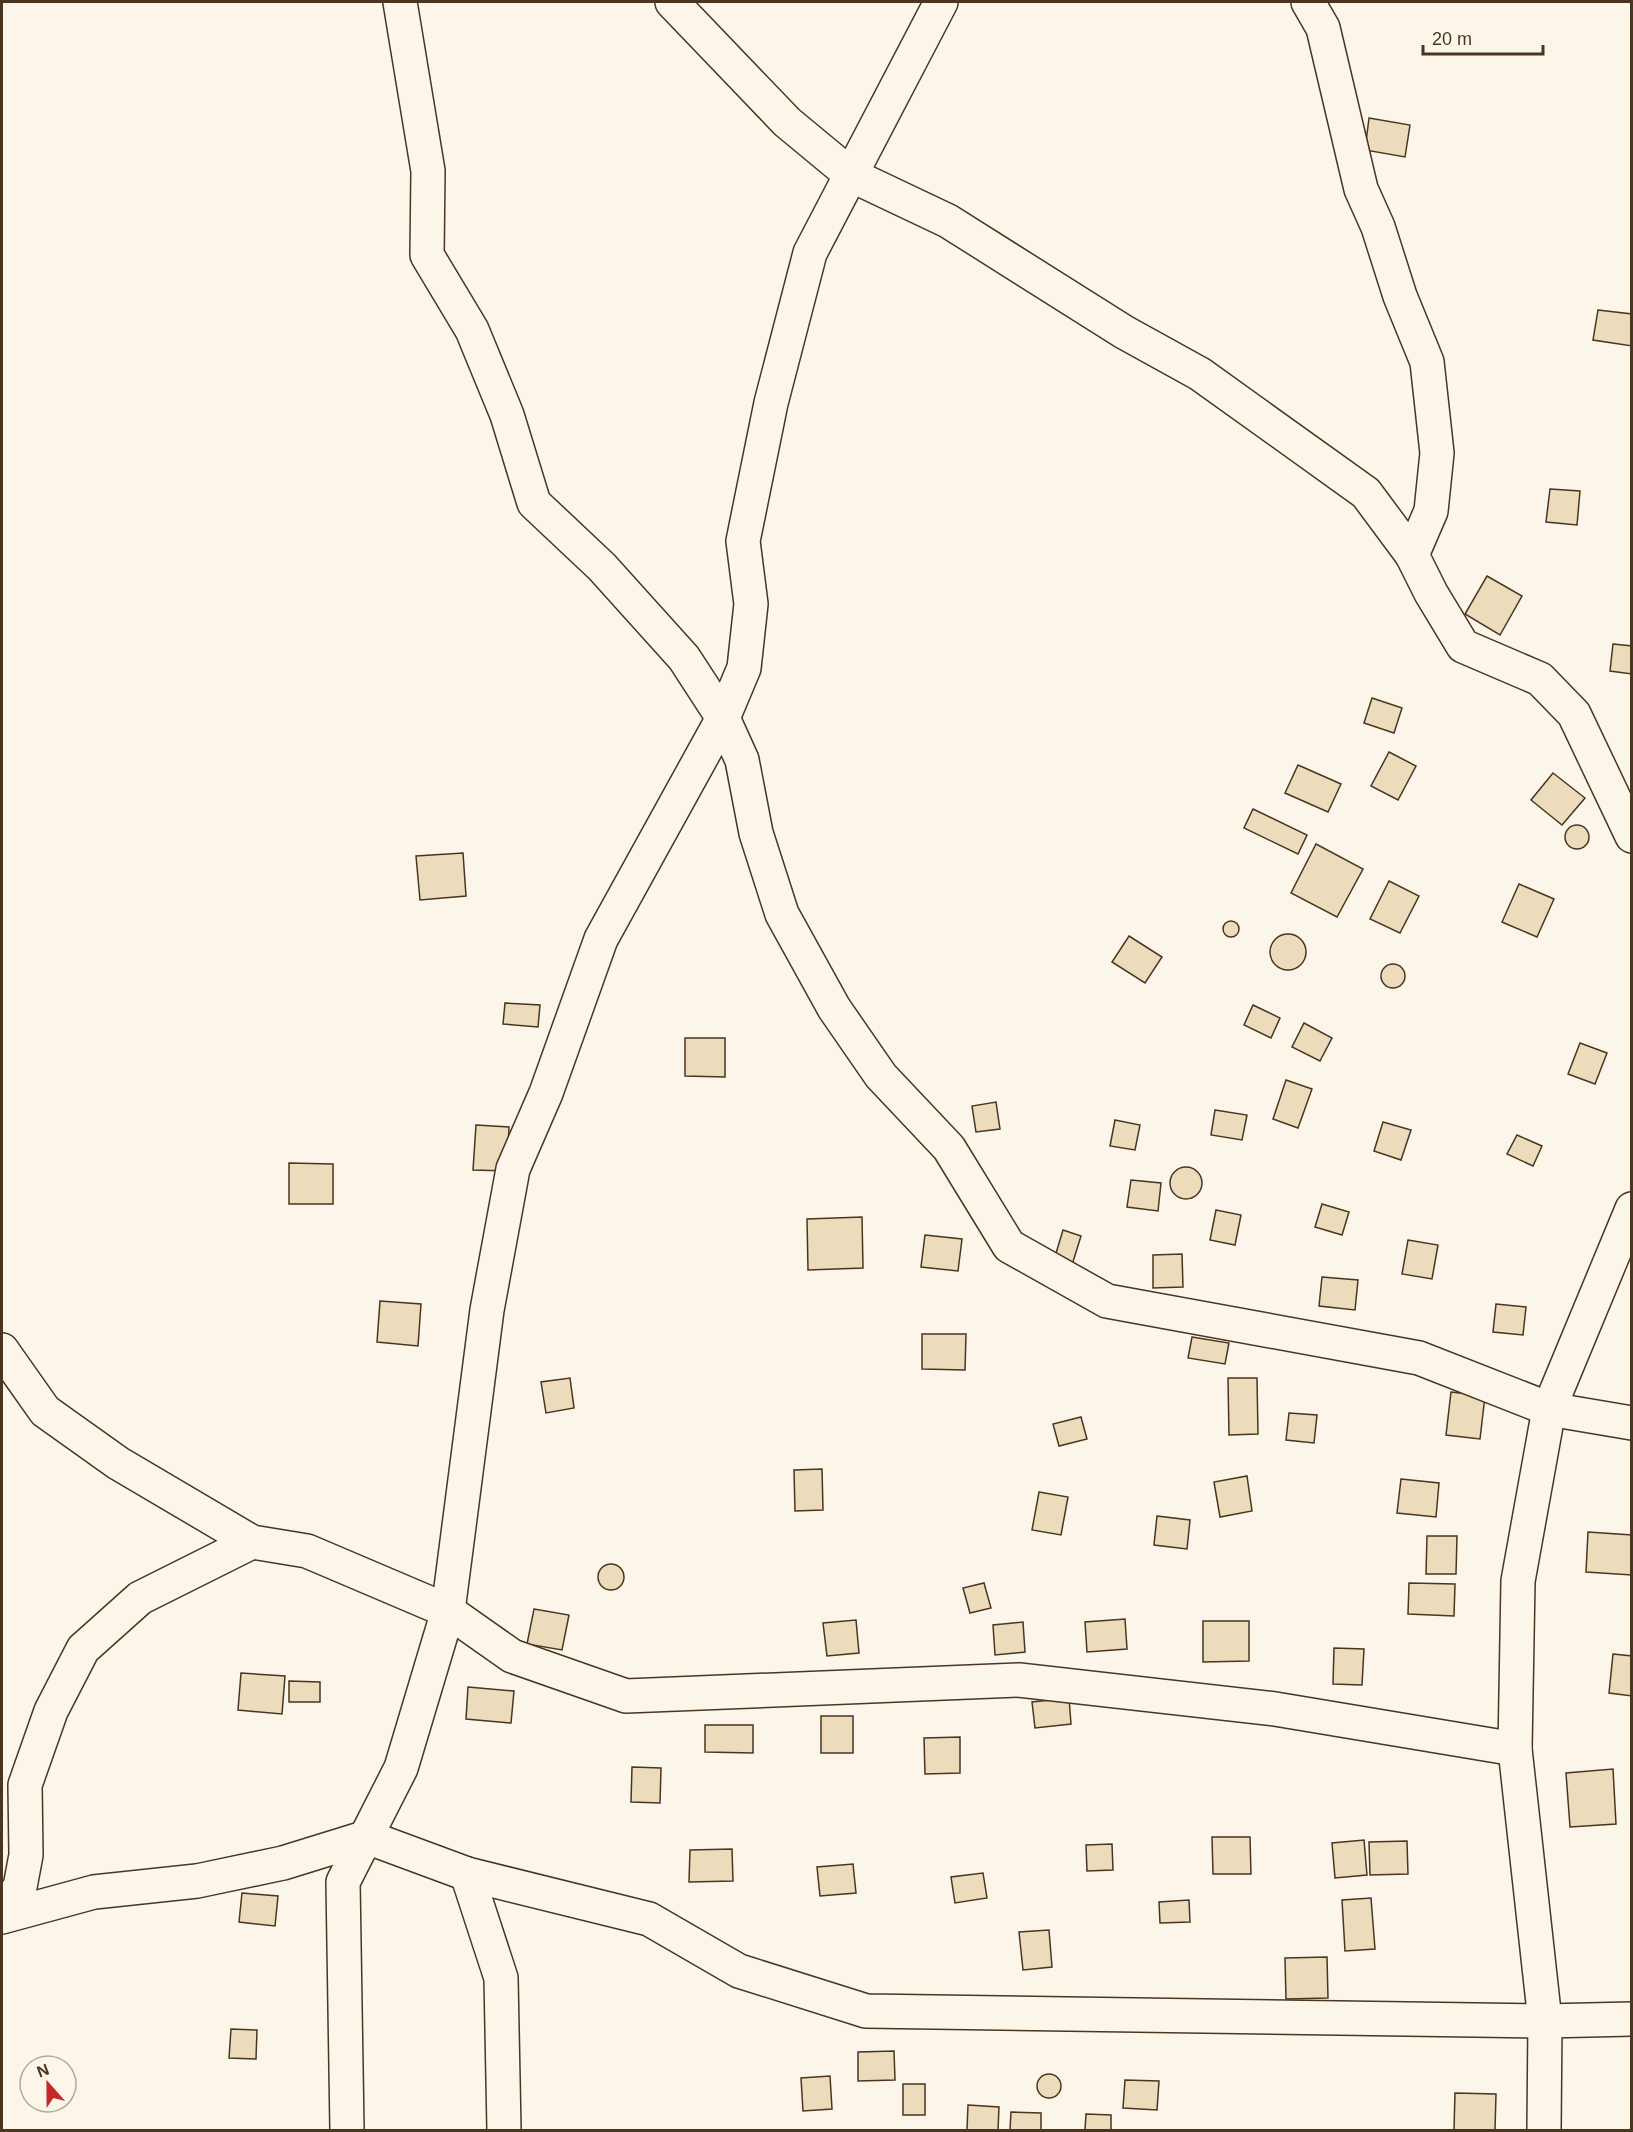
<svg xmlns="http://www.w3.org/2000/svg" width="1633" height="2132" viewBox="0 0 1633 2132" font-family="Helvetica,sans-serif">
<rect width="100%" height="100%" fill="#fbf6e9"/>
<g fill="#ecdcbc" stroke="#4a3520" stroke-width="1.5">
<polygon points="1369,118 1410,125 1405,157 1365,150"/>
<polygon points="1598,310 1632,314 1632,346 1593,340"/>
<polygon points="1550,489 1580,491 1577,525 1546,522"/>
<polygon points="1487,576 1522,596 1500,635 1465,614"/>
<polygon points="1613,644 1632,646 1632,674 1610,671"/>
<polygon points="1372,698 1402,708 1394,733 1364,723"/>
<polygon points="1389,752 1416,766 1398,800 1371,786"/>
<polygon points="1298,765 1341,784 1328,812 1285,793"/>
<polygon points="1553,773 1585,798 1562,825 1531,800"/>
<polygon points="1253,809 1307,835 1298,854 1244,828"/>
<circle cx="1577" cy="837" r="12"/>
<polygon points="1316,844 1363,869 1337,917 1291,893"/>
<polygon points="463,853 466,896 420,900 416,856"/>
<polygon points="1389,881 1419,896 1400,933 1370,919"/>
<polygon points="1519,884 1554,899 1537,937 1502,922"/>
<circle cx="1231" cy="929" r="8"/>
<circle cx="1288" cy="952" r="18"/>
<polygon points="1129,936 1162,957 1145,983 1112,962"/>
<circle cx="1393" cy="976" r="12"/>
<polygon points="505,1003 540,1005 538,1027 503,1024"/>
<polygon points="1253,1005 1280,1018 1271,1038 1244,1025"/>
<polygon points="1304,1023 1332,1038 1320,1061 1292,1047"/>
<polygon points="685,1038 725,1038 725,1077 685,1076"/>
<polygon points="1580,1043 1607,1053 1595,1084 1568,1074"/>
<polygon points="1286,1080 1312,1089 1298,1128 1273,1119"/>
<polygon points="996,1102 1000,1129 976,1132 972,1106"/>
<polygon points="1215,1110 1247,1115 1242,1140 1211,1135"/>
<polygon points="1115,1120 1140,1125 1135,1150 1110,1146"/>
<polygon points="1383,1122 1411,1130 1401,1160 1374,1151"/>
<polygon points="476,1125 509,1127 507,1171 473,1170"/>
<polygon points="1517,1135 1542,1146 1533,1166 1507,1154"/>
<polygon points="289,1163 333,1164 333,1204 289,1204"/>
<circle cx="1186" cy="1183" r="16"/>
<polygon points="1131,1180 1161,1183 1158,1211 1127,1207"/>
<polygon points="1322,1204 1349,1212 1342,1235 1315,1227"/>
<polygon points="1216,1210 1241,1215 1235,1245 1210,1240"/>
<polygon points="862,1217 863,1268 808,1270 807,1219"/>
<polygon points="1063,1230 1081,1236 1072,1265 1054,1260"/>
<polygon points="925,1235 962,1239 958,1271 921,1267"/>
<polygon points="1408,1240 1438,1245 1432,1279 1402,1274"/>
<polygon points="1182,1254 1183,1287 1153,1288 1153,1255"/>
<polygon points="1322,1277 1358,1280 1355,1310 1319,1306"/>
<polygon points="380,1301 421,1304 418,1346 377,1342"/>
<polygon points="1496,1304 1526,1307 1523,1335 1493,1332"/>
<polygon points="922,1334 966,1334 965,1370 922,1369"/>
<polygon points="1192,1337 1229,1343 1225,1364 1188,1358"/>
<polygon points="570,1378 574,1408 546,1413 541,1382"/>
<polygon points="1228,1378 1257,1378 1258,1434 1229,1435"/>
<polygon points="1451,1392 1485,1396 1480,1439 1446,1435"/>
<polygon points="1289,1413 1317,1415 1314,1443 1286,1440"/>
<polygon points="1081,1417 1087,1439 1059,1446 1053,1424"/>
<polygon points="822,1469 823,1510 795,1511 794,1470"/>
<polygon points="1247,1476 1252,1511 1220,1517 1214,1482"/>
<polygon points="1401,1479 1439,1483 1436,1517 1397,1513"/>
<polygon points="1039,1492 1068,1497 1061,1535 1032,1530"/>
<polygon points="1157,1516 1190,1520 1187,1549 1154,1545"/>
<polygon points="1588,1532 1632,1535 1632,1575 1586,1572"/>
<polygon points="1427,1536 1457,1536 1456,1574 1426,1574"/>
<circle cx="611" cy="1577" r="13"/>
<polygon points="984,1583 991,1608 970,1613 963,1588"/>
<polygon points="1409,1583 1455,1584 1454,1616 1408,1614"/>
<polygon points="534,1609 569,1615 562,1650 527,1644"/>
<polygon points="1125,1619 1127,1649 1087,1652 1085,1622"/>
<polygon points="856,1620 859,1653 827,1656 823,1623"/>
<polygon points="1203,1621 1249,1621 1249,1661 1203,1662"/>
<polygon points="1023,1622 1025,1652 995,1655 993,1625"/>
<polygon points="1334,1648 1364,1649 1362,1685 1333,1684"/>
<polygon points="1613,1654 1632,1656 1632,1696 1609,1693"/>
<polygon points="241,1673 285,1676 282,1714 238,1710"/>
<polygon points="289,1681 320,1682 320,1702 289,1702"/>
<polygon points="468,1687 514,1691 511,1723 466,1719"/>
<polygon points="1069,1698 1071,1724 1035,1728 1032,1702"/>
<rect x="821" y="1716" width="32" height="37"/>
<polygon points="705,1725 753,1725 753,1753 705,1752"/>
<polygon points="960,1737 960,1773 925,1774 924,1738"/>
<polygon points="632,1767 661,1768 660,1803 631,1802"/>
<polygon points="1613,1769 1616,1824 1570,1827 1566,1773"/>
<polygon points="1212,1837 1250,1837 1251,1874 1213,1874"/>
<polygon points="1364,1840 1367,1875 1335,1878 1332,1843"/>
<polygon points="1407,1841 1408,1874 1370,1875 1369,1842"/>
<polygon points="1112,1844 1113,1870 1087,1871 1086,1845"/>
<polygon points="732,1849 733,1881 689,1882 690,1850"/>
<polygon points="853,1864 856,1893 820,1896 817,1867"/>
<polygon points="983,1873 987,1898 955,1903 951,1877"/>
<polygon points="242,1893 278,1896 275,1926 239,1922"/>
<polygon points="1371,1898 1375,1949 1345,1951 1342,1900"/>
<polygon points="1189,1900 1190,1922 1160,1923 1159,1902"/>
<polygon points="1049,1930 1052,1967 1023,1970 1019,1932"/>
<polygon points="1327,1957 1328,1998 1286,1999 1285,1958"/>
<polygon points="231,2029 257,2030 256,2059 229,2058"/>
<polygon points="894,2051 895,2080 858,2081 858,2052"/>
<circle cx="1049" cy="2086" r="12"/>
<polygon points="830,2076 832,2109 803,2111 801,2078"/>
<polygon points="1125,2080 1159,2081 1157,2110 1123,2108"/>
<rect x="903" y="2084" width="22" height="31"/>
<polygon points="1455,2093 1496,2094 1495,2130 1454,2130"/>
<polygon points="968,2105 999,2107 998,2130 967,2130"/>
<polygon points="1011,2112 1041,2113 1041,2130 1010,2130"/>
<polygon points="1086,2114 1111,2115 1111,2130 1085,2130"/>
</g>
<g fill="none" stroke-linecap="round" stroke-linejoin="round">
<g stroke="#4a3520" stroke-width="36">
<g id="minor">
<polyline points="400,2 428,171 427,255 472,330 507,415 534,503 602,567 684,658 723,718 742,760 756,833 782,914 834,1008 881,1076 949,1148 1009,1246 1107,1301 1419,1358 1549,1409 1632,1423"/>
<polyline points="672,2 787,122 851,175 948,221 1124,332 1200,374 1366,493 1412,555"/>
<polyline points="1308,2 1323,28 1361,189 1378,227 1400,296 1427,362 1437,453 1431,511 1412,555 1431,593 1463,646 1540,679 1574,714 1632,836"/>
<polyline points="2,1350 45,1411 118,1463 252,1542 307,1551 448,1611 512,1656 626,1696 1019,1680 1275,1709 1515,1749"/>
<polyline points="467,1874 501,1978 504,2130"/>
<polyline points="2,1911 20,1887 26,1855 25,1785 51,1711 83,1649 140,1598 252,1542"/>
<polyline points="2,1917 94,1892 197,1881 283,1863 367,1837 467,1874 649,1919 739,1971 866,2011 1545,2021 1632,2019"/>
<polyline points="347,2130 343,1882 401,1768 448,1611 487,1310 513,1169 546,1093 601,939 723,718 744,668 751,604 743,541 771,403 810,253 941,2"/>
<polyline points="1544,2130 1545,2021 1515,1749 1518,1581 1549,1409 1632,1209"/>
</g>
</g>
<use href="#minor" stroke="#fbf6e9" stroke-width="33"/>
</g>
<rect width="1633" height="2132" fill="none" stroke="#4a3520" stroke-width="6"/>
<g transform="translate(48 2084) rotate(339)"><circle r="28" fill="#fbf6e9" stroke="#b4a999" stroke-width="1.5"/>
<path d="M0-4.5L10 22L0 15L-10 22Z" fill="#c62828"/>
<text y="-9" font-size="16" font-weight="bold" text-anchor="middle" fill="#4a3520">N</text>
</g>
<path d="M1423 45v9h120v-9" fill="none" stroke="#4a3520" stroke-width="3"/>
<text x="1432" y="45" font-size="18" fill="#4a3520" stroke="#fbf6e9" stroke-width="4.5" paint-order="stroke">20 m</text>
</svg>
